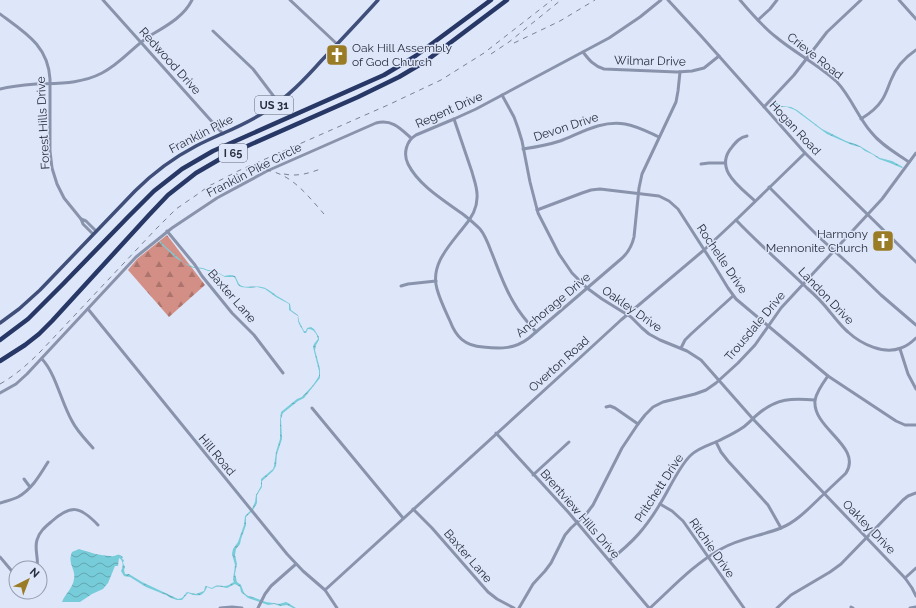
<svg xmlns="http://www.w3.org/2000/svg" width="916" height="608" viewBox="0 0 916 608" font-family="Raleway,sans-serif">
<defs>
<pattern id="forest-firs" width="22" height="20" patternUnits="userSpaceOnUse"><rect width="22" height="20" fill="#d38f85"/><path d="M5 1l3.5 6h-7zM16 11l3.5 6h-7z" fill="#ab756e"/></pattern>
<pattern id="water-waves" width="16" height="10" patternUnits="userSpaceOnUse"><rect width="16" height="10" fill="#77ccd9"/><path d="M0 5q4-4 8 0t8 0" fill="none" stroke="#62a6b1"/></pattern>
</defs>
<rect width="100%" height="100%" fill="#dee6f9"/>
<polygon fill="url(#forest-firs)" points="167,235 205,285 169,317 128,270 137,259"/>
<g fill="url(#water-waves)">
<polygon points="774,101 781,106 791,107 797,110 822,129 846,141 858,145 880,158 892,161 903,167 902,168 890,163 879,159 872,154 865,151 860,147 852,145 827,134 795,110 787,107 781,107 773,103"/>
<path d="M160,241L167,248L184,263L194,267L203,268L208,270H214L224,276L230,275L235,276C237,279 238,283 240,285C245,289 260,284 267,289C271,291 274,294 277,296C282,299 286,301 290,304L291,310L298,315L299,321L304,331H306L307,328L311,327L314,329L319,337V340L316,345L315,350L320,369V378L304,398L298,401L283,413L281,419L282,439L277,454L276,466L273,471L262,481V487L257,495V503L253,510L246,517V525L241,539L240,544L236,549L235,555L237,564L235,574L237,582L241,585L244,593L248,596L253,597L266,602L279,604L286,602L288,603L296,608H293L287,605L280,606L274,604L268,605L248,598L241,592L240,587L235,584L227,588C220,587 219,585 212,589L207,587C203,598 196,596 188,593L182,600H177L171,598L166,595L146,587L130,577L124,576L121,571C123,567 124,561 119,558L118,566H115L108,583L103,589L92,594L80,602H62C65,594 73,588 74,579C76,569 67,564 72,552L79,549C89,552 100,556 111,556C117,557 116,552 123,557L122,559L124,560L123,563L125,567L124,570L125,574H129L142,582L178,599L182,598L187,592L196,594L204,591L205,587L206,586L212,588C217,584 220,586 225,586C229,586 231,583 234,582L233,580L235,565L232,554L233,549L238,542L244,525L245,516L252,509L255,502L256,495L261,486V479L273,469L274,466L276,452L280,439V420L281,412L297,399L302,397L313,385L319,376V371L313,347L314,344L318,339C317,334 314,329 308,329L306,333H304C301,326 297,324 298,316L289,310V304L276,297L265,289L257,287L250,288L241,287L238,285L235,278L234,277H225L214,271H208L203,269L194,268L187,265L176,258L159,242Z"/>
</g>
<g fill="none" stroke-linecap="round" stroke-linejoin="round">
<g stroke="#8a93ac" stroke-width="3">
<polyline points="103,0 223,134"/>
<polyline points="290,0 337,44"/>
<polyline points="668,0 702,37 805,153 916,262"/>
<path d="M740,0C751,13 762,26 776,37C795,53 819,65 837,82C851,97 858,117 871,132C881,145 896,153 909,162"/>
<polyline points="899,0 916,19"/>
<path d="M0,14C24,32 48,45 50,79V151L52,168L57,184L64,198L81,219"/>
<polyline points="758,20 770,9 777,0"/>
<polyline points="213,31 253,69 278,102"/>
<path d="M583,52C589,60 594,66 604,69L677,72L692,71L704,68L719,56"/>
<path d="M0,89C12,86 24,85 36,84C59,83 81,84 102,73C120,64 132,48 148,37C164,27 183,18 192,0"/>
<polyline points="502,95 514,117 518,128 522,141 530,182 538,213 559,254 572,273 587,288 602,299 631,317 642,328 649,334 660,340 687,351 701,360 753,419 905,578 912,588 916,596"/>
<polyline points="764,107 794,75 827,32 861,0"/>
<path d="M454,119C460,137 466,154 472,172C474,180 478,189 477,198C477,210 471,219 463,228C449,246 430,265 437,289C440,300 445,310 450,321C456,337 465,346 483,347C501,349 515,349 529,338L621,259C628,253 632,246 634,237L639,188L642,174L676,102L678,91L680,72"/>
<path d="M861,119C869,114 877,108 882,100C886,94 888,87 891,80C896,67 904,58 916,50"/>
<path d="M747,136C740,137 736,142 732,147C713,169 740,187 755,201"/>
<path d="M523,149C536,147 548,145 560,141C581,133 601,120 625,124C637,126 648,132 659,137"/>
<polyline points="701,164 709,163 725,163"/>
<polyline points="769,187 820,238 851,266 881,295 916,325"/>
<polyline points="537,210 582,193 591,190 600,189 659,196 669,201 678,209 714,265 728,288 736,299 828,376 896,421 905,425 916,425"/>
<path d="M736,220C759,244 783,265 807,288C815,295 823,303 830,312C836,319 841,326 848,332C861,344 884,355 901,348C907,346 912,342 916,338"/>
<polyline points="167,231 195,265 202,276 232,313 254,335 283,373"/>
<polyline points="93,234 83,224 81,219 86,221 96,231"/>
<polyline points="401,286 408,284 436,281"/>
<polyline points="88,309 287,554 303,571 325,590 337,608"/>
<path d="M536,332C528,323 520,314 514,303C504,287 498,268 491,251C488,243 485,235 480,229C475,224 469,219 464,215C445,201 419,186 408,164C403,154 406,141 416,135L454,119L476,109L609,38L640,17L661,0"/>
<polyline points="681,348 685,340 691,334 733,296"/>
<polyline points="900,349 908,374 916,389"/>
<path d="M42,359C56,374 61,402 72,421C77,431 86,440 93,448"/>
<path d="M0,393L16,384L27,374L136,257L172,228L217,198L267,171L376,123C392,119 400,128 411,138"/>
<polyline points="606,407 610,406 615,408 638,424"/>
<polyline points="312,408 403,518"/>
<polyline points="496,433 569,513 649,608"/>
<polyline points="716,442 721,452 728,461 768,505 772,512 781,528"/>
<polyline points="533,475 569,442"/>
<polyline points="24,479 30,487"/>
<path d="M0,503C6,501 12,500 18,497C32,489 40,475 48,462"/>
<polyline points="660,504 672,511 683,521 744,608"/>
<polyline points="413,509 432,528 488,592 497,599 514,608"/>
<polyline points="0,557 16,576"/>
<path d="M610,560C633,542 645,529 660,504C669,490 679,466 691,455C698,448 709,445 718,441C726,437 735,433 742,428C748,424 753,418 758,414C777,398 792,398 815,400"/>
<path d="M37,568C39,559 34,549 37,540C39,532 45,527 51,522C71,504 80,506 98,525"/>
<polyline points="905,578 916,568"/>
<polyline points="325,590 584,354 621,320 704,250 736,220 805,153"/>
<polyline points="851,607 853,608"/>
<polyline points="220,608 232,607 242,608"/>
<polyline points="258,608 265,594 271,586 296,564"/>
<polyline points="519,608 533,584 545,571 551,563 565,535 571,528 587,513 593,505 622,448 638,424 645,415 653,407 663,402 695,394 706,390 716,383 738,363 755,345 781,308 882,199 916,153"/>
<path d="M650,608C672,588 694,564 721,549C740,538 761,536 781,528C798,521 811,506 824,494C831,487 839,480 846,473C863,446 812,429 815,400C817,391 823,383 828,376"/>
<polyline points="777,608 791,595 830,572 841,564 903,500 908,496 916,493"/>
<polyline points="910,608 916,607"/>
</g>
<path stroke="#404f79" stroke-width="3.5" d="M0,323L19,309L40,290L135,191C153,173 173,158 196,146C219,134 244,126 266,111C288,97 305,79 322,60C341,40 360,20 378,0"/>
<g stroke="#273766" stroke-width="4.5">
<polyline points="0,340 28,319 63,284 128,217 154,191 182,169 213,151 384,75 414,57 491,0"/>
<polyline points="0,361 25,345 39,334 52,321 149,215 168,195 196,173 227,155 358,97 399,77 426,61 507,0"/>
</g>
<g stroke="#798193" stroke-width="1" stroke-dasharray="5 5" stroke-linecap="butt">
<polyline points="514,43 560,21 595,0"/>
<polyline points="491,54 509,42 561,0"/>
<path d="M246,170C285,165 302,189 324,214"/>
<path d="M284,174C298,177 310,173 323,168"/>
<path d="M0,384C16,375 29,363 41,351L156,229L176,209L195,196L209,186L238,171L388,105L441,80L484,53L552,0"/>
</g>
</g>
<defs>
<g id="church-square" transform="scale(1.15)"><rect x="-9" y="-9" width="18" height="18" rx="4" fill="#9b7c26" stroke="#dee6f9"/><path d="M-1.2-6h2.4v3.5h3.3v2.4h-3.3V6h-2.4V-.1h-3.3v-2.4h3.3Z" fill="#fff"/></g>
</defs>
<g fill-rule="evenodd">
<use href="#church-square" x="337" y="55"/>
<use href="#church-square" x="883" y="241"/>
</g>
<g text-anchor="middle" stroke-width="3" stroke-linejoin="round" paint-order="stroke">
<g fill="#dee6f9" stroke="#5f6678" stroke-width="1">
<rect x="255" y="96" width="38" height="18" rx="3"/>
<rect x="219" y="144" width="28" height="18" rx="3"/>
</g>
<g font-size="11" font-weight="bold" fill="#282f40">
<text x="274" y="109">US 31</text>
<text x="233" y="157">I 65</text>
</g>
<g font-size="12" fill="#282f40" stroke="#dee6f9" text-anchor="start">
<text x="352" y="52">Oak Hill Assembly<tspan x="352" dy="14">of God Church</tspan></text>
<text x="868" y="238" text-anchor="end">Harmony<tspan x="868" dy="14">Mennonite Church</tspan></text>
</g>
<g font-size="12" fill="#282f40" stroke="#dee6f9">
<text transform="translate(815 56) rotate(38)" y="4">Crieve Road</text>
<text transform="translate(170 61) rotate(48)" y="4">Redwood Drive</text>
<text transform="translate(650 61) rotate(1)" y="4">Wilmar Drive</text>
<text transform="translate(449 110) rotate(-24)" y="4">Regent Drive</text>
<text transform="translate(43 123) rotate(-93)" y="4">Forest Hills Drive</text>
<text transform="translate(566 127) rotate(-18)" y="4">Devon Drive</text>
<text transform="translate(795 128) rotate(47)" y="4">Hogan Road</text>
<text transform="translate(201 134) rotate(-27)" y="4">Franklin Pike</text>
<text transform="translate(254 170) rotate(-27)" y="4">Franklin Pike Circle</text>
<text transform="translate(722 259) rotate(56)" y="4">Rochelle Drive</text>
<text transform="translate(232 296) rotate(49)" y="4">Baxter Lane</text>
<text transform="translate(826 296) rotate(46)" y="4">Landon Drive</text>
<text transform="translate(553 305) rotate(-40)" y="4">Anchorage Drive</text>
<text transform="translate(632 309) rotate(35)" y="4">Oakley Drive</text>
<text transform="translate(755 326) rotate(-50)" y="4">Trousdale Drive</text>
<text transform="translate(559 364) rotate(-42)" y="4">Overton Road</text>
<text transform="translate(217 455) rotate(50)" y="4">Hill Road</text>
<text transform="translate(659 488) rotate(-57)" y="4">Pritchett Drive</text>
<text transform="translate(580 514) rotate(49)" y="4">Brentview Hills Drive</text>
<text transform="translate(869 527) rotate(46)" y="4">Oakley Drive</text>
<text transform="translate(712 548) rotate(55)" y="4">Ritchie Drive</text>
<text transform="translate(468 556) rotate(49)" y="4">Baxter Lane</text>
</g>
</g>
<g transform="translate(28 580) rotate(42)"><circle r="19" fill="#dee6f9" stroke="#959daf"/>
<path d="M0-3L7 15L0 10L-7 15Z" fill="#9b7c26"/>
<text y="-6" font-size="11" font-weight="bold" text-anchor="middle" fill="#282f40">N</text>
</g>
</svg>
